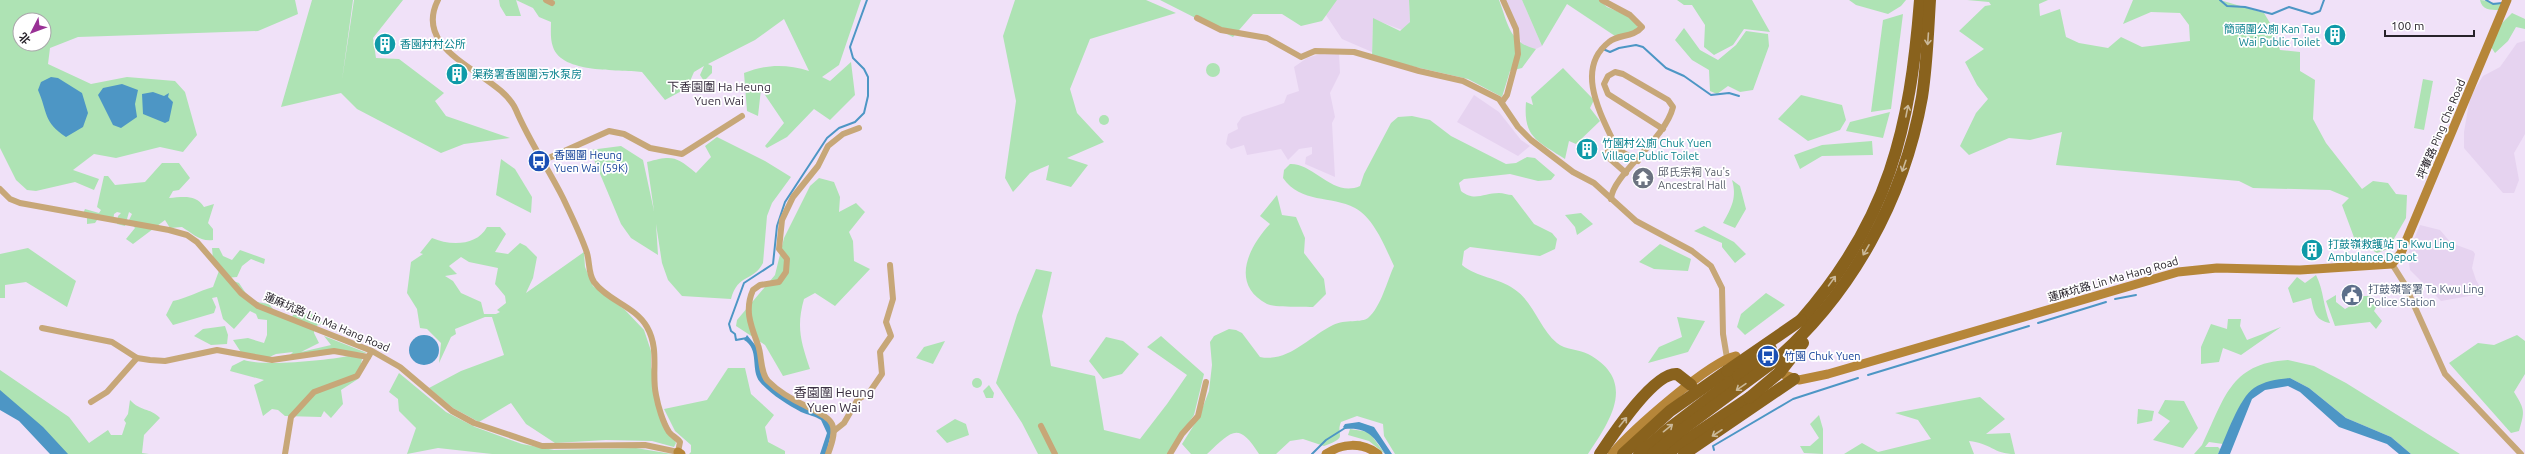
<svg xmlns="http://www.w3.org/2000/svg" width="2525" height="454" viewBox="0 0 2525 454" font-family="Ubuntu,'Noto Sans SC',sans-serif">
<rect width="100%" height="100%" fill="#f0e1f8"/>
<g fill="#e6d3f0">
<polygon points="1335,0 1409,0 1410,22 1402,30 1373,19 1372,52 1342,39 1326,15"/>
<polygon points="1504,0 1522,0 1542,46 1536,49 1522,46 1515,22"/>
<polygon points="2525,41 2525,134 2514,153 2519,180 2514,193 2503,193 2464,148 2464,132 2470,97 2483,76 2500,67 2517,43"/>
<polygon points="1323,53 1339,53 1340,73 1330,93 1335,117 1332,123 1335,177 1305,164 1306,157 1312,154 1312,147 1299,149 1288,160 1281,149 1247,155 1244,145 1231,149 1226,144 1228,134 1238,129 1237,124 1242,117 1284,103 1287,95 1299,91 1294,67 1307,58"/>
<polygon points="1474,95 1499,112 1521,140 1530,146 1518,156 1457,122"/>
<polygon points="2420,225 2440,230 2451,243 2473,251 2475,254 2472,268 2476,280 2486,297 2475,295 2441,301 2410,270 2408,254"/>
</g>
<g fill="#aee3b4" fill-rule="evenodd">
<path d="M0,0H295L298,14L258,31L78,37L50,48L48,64L91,84L127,77L175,81L185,92L197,135L183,152L160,147L116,158L94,154L73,170L99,179L94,190L75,182L36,191L27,190L16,180L0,148ZM20,20H44V44H20Z"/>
<polygon points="312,0 353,0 342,80 354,0 403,0 373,38 376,58 399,59 444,93 435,101 446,116 510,138 464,144 441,153 357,109 341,93 281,107"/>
<path d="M499,0H861L839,65L822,77L830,81L851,62L855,95L830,120L814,109L787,137L767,148L765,146L784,123L761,89L758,116L747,111L744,73C766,64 787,64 809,71L784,19L755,40L708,64L712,66V73L704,81L700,75L704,66L694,72L687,88L665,100L642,72C618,69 562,74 553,47C550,39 551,29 551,22L539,17L533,8L516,0L521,16H506L500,6Z"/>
<polygon points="1015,0 1146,0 1176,13 1090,39 1070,89 1077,113 1104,142 1067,158 1088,165 1071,187 1046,180 1049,165 1030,173 1013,192 1005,178 1016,101 1003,36"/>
<polygon points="1160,0 1337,0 1322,21 1301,26 1282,14 1253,14 1233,37"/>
<path d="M1409,0H1499C1508,23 1509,43 1536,49L1522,68L1510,71L1502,97L1468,79L1372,57L1373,18L1400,31L1410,22Z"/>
<polygon points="1522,0 1599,0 1607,7 1634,18 1639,30 1618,38 1567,4 1542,46"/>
<polygon points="1677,0 1752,0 1770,32 1744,29 1733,45 1714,55 1704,47 1705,25 1692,5 1684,5"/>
<polygon points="1849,0 1906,0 1901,6 1888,14 1856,5"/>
<polygon points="1967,0 2048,0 2039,4 2040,16 2060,9 2066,37 2079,43 2108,48 2121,37 2142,47 2190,41 2189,25 2180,13 2151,12 2123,24 2133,0 2220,0 2264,13 2273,28 2280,50 2300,52 2300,71 2315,80 2313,119 2326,143 2362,189 2373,181 2388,183 2396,194 2407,195 2406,218 2388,249 2377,253 2355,240 2342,205 2349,198 2330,190 2253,188 2239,181 2056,165 2062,132 2030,140 2009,138 1969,155 1960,146 1976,113 1988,99 1977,85 1965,62 1984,49 1959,31 1985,6 1991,5 1989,2"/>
<path d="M2480,0C2488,0 2492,4 2502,3L2499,10C2490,10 2482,10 2480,0Z"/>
<polygon points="2512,13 2525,19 2525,29 2516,27 2508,41 2495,53 2491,47 2500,25"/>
<polygon points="1903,14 1891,109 1871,112 1883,20"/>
<polygon points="1684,28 1700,50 1718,60 1736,45 1746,31 1768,34 1769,46 1753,90 1740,92 1728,86 1717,94 1710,91 1709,70 1692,60 1675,40"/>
<circle cx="1213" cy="70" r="7"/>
<path d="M1563,68L1594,100L1590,108L1600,121L1576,144L1569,141L1565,159C1538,141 1523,138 1526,102L1533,105L1531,97Z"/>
<polygon points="2423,79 2433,81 2424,130 2414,128"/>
<polygon points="1801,95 1842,105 1846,120 1840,130 1808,141 1778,119"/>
<polygon points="1890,112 1883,138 1846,131 1850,122"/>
<circle cx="1104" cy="120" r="5"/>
<path d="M1412,116L1430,120L1451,136L1506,164L1516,163L1527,157L1535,158L1555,175L1551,180L1538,181L1510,174L1464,179L1459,183L1461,191C1474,202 1484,193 1499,193C1503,193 1508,195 1512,195L1534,224L1552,233L1557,239L1555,249L1540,256L1470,247L1464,251L1462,265C1476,277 1499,278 1514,289C1534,302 1539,328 1557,343C1565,350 1579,349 1588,354C1638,381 1610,421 1588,454H1395L1384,436L1383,424L1357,416L1341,422C1335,436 1350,437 1324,446L1303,439L1290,441L1276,454H1259C1238,421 1232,431 1207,454H1191L1182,444L1199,417L1209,391L1212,365L1210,342L1214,336L1229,329L1236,330L1242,333L1260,357C1288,363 1310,336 1333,325C1345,319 1362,323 1368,318C1381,307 1387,281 1394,266C1385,247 1374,218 1355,208C1331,195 1301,204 1283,178L1284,170L1290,164C1314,163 1333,198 1360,186L1364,174L1391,123L1398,117Z"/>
<path d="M717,137L765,161L791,177L772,203L767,216L763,263C753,282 738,273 731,299L682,296L668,280L662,263L656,224L658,255L631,238L621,224L590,150L621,146L643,160L654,211L647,162C672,155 676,156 696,173L711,157L705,146Z"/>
<polygon points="1872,141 1873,155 1822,156 1800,169 1794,155 1822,145"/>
<polygon points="501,159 515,169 532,197 531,213 496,195"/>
<path d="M162,163H179L190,178L179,190L173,191L169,198C183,197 196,194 204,207L214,204L208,223L213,229V240C200,242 192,233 182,227L170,228L165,220L133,244L126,239L135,228L129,220L132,214L129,212L125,226L117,224L118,216L121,213L117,212L114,214L113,222L99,217L95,223L87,224V217L82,216L85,209L99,213L101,210L97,207L104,176H108L115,185L145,182Z"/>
<path d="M819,178L834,182L840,197L839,212L856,203L865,212L849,232L853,241L854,261L870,269L835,306L815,293L804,299C796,327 801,342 810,369L783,376L765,345L736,326L737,320L775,275L784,238L810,186Z"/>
<path d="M1732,180L1740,186L1746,209L1735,228L1723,223C1732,207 1737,197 1732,180Z"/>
<path d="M1277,195L1282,215L1296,217L1305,238L1304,253L1324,279L1326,294L1313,307C1302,306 1276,308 1267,304C1230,284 1248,248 1270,224L1260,216Z"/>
<polygon points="1581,213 1593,224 1577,235 1575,227 1565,215"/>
<polygon points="1704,226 1734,242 1746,254 1735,263 1722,247 1722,243 1694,231"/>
<path d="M487,227H500L506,234L495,252L508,254L520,243L526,246L537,257L533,278L526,293L584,252L585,267L593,286L625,310L644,330L651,351V367L654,375L653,391L676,443L674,447L652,441L606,440L555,443L526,424L511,403L479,422L453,408L429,388L461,371L504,355L492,317H485L455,329L456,334L451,337L439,363L441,343L427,329L420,328L417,309L407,293L411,262L423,254L420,253L432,238C450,246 477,246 487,227ZM461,257L469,262L498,268L495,284L505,296L506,303L497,310L500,312L496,314H484L481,302L461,293L453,281L445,276L457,274L449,266Z"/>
<polygon points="1660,244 1691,259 1688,271 1654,269 1639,262"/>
<polygon points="28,248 76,281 67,307 26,282 5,285 5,298 0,298 0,254"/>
<path d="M212,248H219L223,256L232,260L240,250L265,259L264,264L251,259L242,266L237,277L225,278L239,283L251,301L269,304L276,313L291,318L296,311L303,314L310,312L323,323L314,327V333L319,343L301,352L331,345L324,336L367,353C341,350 316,359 290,355L293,352L276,354L263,360L244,357L233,340L248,338L264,343L267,335V320L258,319L256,314L250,311L234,329L223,319L217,297L212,298L216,307L214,313L173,325L166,315L173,301C188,298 198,291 213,287L220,268L213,259Z"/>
<polygon points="1036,269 1052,272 1042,316 1051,366 1095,376 1104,430 1140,439 1167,404 1187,375 1147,347 1161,336 1204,374 1194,415 1167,454 1038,454 1022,423 996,383 1017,315"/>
<path d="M2316,275C2324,291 2323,306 2330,323C2315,320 2314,312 2311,298L2293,303L2288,288L2297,277L2305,283Z"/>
<polygon points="1766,293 1785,305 1745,335 1737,327 1741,314"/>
<polygon points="2336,295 2336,302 2345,309 2354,304 2358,306 2359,296 2371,296 2378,304 2374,311 2382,321 2376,329 2370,322 2335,326 2326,301"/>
<polygon points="1677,317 1705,321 1688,352 1648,363 1659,347 1682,337"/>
<polygon points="2228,319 2241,319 2240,326 2247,340 2281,327 2241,355 2223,348 2219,362 2201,364 2201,347 2211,324 2227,329"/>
<polygon points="225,326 228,335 227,344 211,345 194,336 203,329"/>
<path d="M2517,335L2525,341V374L2514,392C2525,410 2525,411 2519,431L2511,433L2449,363L2478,343L2494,345Z"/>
<polygon points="1106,337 1123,341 1139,354 1122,374 1103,379 1089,361"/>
<polygon points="945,341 933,364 916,358 924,347"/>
<path d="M354,355L362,359L358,379L341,390L343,404L331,418L324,411L321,417L285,416L278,410L272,409L263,416L254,385L264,380L230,371L232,366L244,360C264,367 331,360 354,355Z"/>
<path d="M2288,360L2314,366L2346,383L2460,454H2411L2391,437L2346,418L2309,388L2290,378L2246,397L2223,444L2209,442L2205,447H2218L2220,449L2218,454H2194L2202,445C2224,401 2229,363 2288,360Z"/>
<polygon points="728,368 745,368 751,394 774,415 765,427 768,442 785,451 785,454 689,454 691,452 691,445 675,431 664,409 707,400"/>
<path d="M0,370L69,417L89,443L108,430L111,435H122L126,423L124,420L128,414L130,400C141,412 149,407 160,418L144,435L142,453L149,454H61L0,398Z"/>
<polygon points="399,373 446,412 475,427 522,444 554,450 636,448 672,454 492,454 438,448 407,454 416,428 399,411 398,399 389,392"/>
<circle cx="977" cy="383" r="5"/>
<polygon points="989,385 994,393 993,398 986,398 983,391"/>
<path d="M1980,397L2005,419L1986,434L2010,433L2015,454C1993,454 1991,443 1969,441L1974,454H1844L1862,443L1878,452L1931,439L1918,420L1895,413Z"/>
<polygon points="2165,400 2184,401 2198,428 2183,448 2153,440 2170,421 2158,413"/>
<polygon points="2138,409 2154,411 2152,421 2137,424"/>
<polygon points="1819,415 1823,429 1823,454 1804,453 1800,446 1810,446 1819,438 1810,424"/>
<polygon points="955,419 966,424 969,435 947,443 936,431"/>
<polygon points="1350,429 1369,432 1385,454 1369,441 1348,435"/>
</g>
<g fill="#4d96c5">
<path d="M51,77L58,78L82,93L88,113L83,127L66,137C43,122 48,113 38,90L41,82Z"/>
<polygon points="122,84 138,90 135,104 137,117 121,128 113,125 98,95 103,88"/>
<polygon points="153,92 164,96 169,93 168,97 173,102 169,121 165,123 143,114 142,94"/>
<path d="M747,335L756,346L765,380L829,422L832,430L826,454H820L827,433L821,420C815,416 808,415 801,412C788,405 770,394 760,382C750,370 760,349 744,340Z"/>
<circle cx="424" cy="350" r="15"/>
<path d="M2290,378L2309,388L2346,418L2391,437L2411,454H2399L2387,444L2339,427L2300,392L2288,386L2265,390L2252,399L2230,454H2218C2226,437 2239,398 2254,388C2264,381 2278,379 2290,378Z"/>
<polygon points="0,390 43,427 68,454 50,454 19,421 0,410"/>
<path d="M1359,422L1374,427L1392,454H1385C1374,436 1367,427 1345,429L1343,427L1345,424Z"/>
</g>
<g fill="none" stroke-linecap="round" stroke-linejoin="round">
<g stroke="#4d96c5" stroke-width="2">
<polyline points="2220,0 2227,6 2245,7 2272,14 2289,7 2312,14 2320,11 2324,0"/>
<polyline points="2486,0 2493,4 2502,3"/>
<polyline points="1603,49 1610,52 1619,48 1636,45 1643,47 1666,68 1684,76 1711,95 1729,93 1739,96"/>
<polyline points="2115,299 2136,295"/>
<polyline points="2038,323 2106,302"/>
<polyline points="747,338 736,340 735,334 731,331 729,324 744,283 773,264 777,226 785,202 827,138 839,128 855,122 864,113 868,96 868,77 864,69 853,58 850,47 867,0"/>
<polyline points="1868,375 2029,326"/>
<polyline points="1714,450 1713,446 1793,399 1858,378"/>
<polyline points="1312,454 1326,440 1345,428"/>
</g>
<g stroke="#c7a778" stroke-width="6">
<polyline points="546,0 552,3"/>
<path d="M1602,0L1630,15L1642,27C1633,38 1618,34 1609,42C1573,70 1603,118 1617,149"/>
<polyline points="1197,18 1221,30 1267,38 1301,57 1315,51 1354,52 1419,71 1463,81 1499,99 1518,127 1531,140 1573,172 1594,183 1636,221 1692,251 1711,266 1722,288 1723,334 1727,358"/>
<polyline points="1502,102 1507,95 1518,54 1516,29 1503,0"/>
<polyline points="542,161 609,131 624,134 650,148 682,154 742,116"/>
<polyline points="1626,173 1609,158 1608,151 1617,149 1638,161"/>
<path d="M0,189L10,199L20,203L169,230L187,235L197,242L241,293L258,306L372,351L400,367L452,411L474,423L542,446L645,445L678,452L680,442C677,438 672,436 669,432C663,423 658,406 656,395C651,373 660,350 647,327C635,306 608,301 594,282C588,273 590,263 587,253C581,235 571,215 563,198C548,168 529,141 516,110C501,73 410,55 438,0"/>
<path d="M1611,199C1612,175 1665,140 1673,107L1668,100L1623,74L1615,72L1608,76L1604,84L1608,94L1663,129"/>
<polyline points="2392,264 2404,283 2445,374 2521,454"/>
<polyline points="42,328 112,342 137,358 150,360 165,361 217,350 272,360 334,351 368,357"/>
<polyline points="91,402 107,392 137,358"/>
<polyline points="1041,426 1055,454"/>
<polyline points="834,431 844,423 858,399 869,393 882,374 880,352 891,336 886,322 893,299 890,265"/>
<polyline points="285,454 291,417 314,392 357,376 370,354"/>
<path d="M828,454C840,422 833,420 806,406C793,400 777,390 768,381C760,373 762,355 758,345C751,326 744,310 753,290L760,285L779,282L786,272L787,259L779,249L782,220L793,197L818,166L828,146L843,134L859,128"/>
<polyline points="1170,454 1182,434 1198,416 1206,382"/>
</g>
<g stroke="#b68639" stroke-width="9">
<polyline points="1785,375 1799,380 1828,374 2178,272 2217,268 2300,270 2392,264 2401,253 2507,0"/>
<polyline points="678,452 681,454"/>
<path d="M1326,454C1342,443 1362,442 1378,454"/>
<path d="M1612,454C1631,431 1710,361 1736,356"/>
</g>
<g stroke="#89621d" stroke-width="12">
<path d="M1801,320C1889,220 1910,129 1920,0"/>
<path d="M1772,363C1851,296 1904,199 1922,97C1927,65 1928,32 1930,0"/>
<polyline points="1780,372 1803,343"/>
<path d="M1600,454C1612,436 1654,372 1677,374L1691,385"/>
<polyline points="1623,454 1670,411 1727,371"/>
<polyline points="1639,454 1667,430 1738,376"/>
<polyline points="1666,454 1749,398"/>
<polyline points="1684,454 1794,379"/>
</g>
<g stroke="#89621d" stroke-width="12">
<polyline points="1727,371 1801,320"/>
<polyline points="1738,376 1771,349"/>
<polyline points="1749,398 1780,372"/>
<polyline points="1653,454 1683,429 1772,363"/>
</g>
</g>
<defs><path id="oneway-shaft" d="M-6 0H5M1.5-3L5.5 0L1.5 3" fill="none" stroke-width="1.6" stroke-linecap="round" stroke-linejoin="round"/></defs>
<g stroke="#cab899">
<use href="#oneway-shaft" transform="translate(1928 39) rotate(94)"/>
<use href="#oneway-shaft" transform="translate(1907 111) rotate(-79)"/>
<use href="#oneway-shaft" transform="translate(1904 166) rotate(109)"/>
<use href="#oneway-shaft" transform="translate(1866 250) rotate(120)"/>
<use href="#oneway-shaft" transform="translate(1832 281) rotate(-54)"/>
<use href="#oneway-shaft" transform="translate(1741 387) rotate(145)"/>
<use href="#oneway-shaft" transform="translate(1623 422) rotate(-51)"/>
<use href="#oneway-shaft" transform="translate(1668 428) rotate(-39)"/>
<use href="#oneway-shaft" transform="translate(1717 433) rotate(147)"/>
</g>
<defs>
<g id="building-disc" transform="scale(1.15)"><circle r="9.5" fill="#0f9aa8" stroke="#fff"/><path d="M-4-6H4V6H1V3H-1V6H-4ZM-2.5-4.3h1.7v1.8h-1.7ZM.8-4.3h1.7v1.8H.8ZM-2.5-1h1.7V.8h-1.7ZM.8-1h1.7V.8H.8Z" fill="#fff"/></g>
<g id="bus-disc" transform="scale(1.15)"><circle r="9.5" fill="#1a4fb4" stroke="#fff"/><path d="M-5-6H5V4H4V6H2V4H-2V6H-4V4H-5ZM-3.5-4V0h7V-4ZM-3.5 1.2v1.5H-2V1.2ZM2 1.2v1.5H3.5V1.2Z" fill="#fff"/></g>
<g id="temple-disc" transform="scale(1.15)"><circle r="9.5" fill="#6b7280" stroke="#fff"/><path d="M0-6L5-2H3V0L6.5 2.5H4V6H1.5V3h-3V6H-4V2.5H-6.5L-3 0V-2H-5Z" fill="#fff"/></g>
<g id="civic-disc" transform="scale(1.15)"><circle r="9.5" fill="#5c6f8a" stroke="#fff"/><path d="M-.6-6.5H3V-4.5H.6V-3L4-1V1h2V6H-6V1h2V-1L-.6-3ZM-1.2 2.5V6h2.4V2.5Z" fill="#fff"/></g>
</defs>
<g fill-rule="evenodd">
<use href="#building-disc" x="2335" y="35"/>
<use href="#building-disc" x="385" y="44"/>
<use href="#building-disc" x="457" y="74"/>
<use href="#building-disc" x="1587" y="149"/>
<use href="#bus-disc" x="539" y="161"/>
<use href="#temple-disc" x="1643" y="178"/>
<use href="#building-disc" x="2312" y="250"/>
<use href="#civic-disc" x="2352" y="295"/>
<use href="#bus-disc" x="1768" y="356"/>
</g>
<g text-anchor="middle" stroke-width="3.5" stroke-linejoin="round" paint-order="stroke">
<g font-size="11" fill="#0d838f" stroke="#fff" text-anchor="start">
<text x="2320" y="33" text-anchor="end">簡頭圍公廁 Kan Tau<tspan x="2320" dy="13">Wai Public Toilet</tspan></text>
<text x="400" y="48">香園村村公所</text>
<text x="472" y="78">渠務署香園圍污水泵房</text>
<text x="1602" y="147">竹園村公廁 Chuk Yuen<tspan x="1602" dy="13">Village Public Toilet</tspan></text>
<text x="2328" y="248">打鼓嶺救護站 Ta Kwu Ling<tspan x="2328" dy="13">Ambulance Depot</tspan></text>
</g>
<g font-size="11" fill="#27222a" stroke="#fff">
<text transform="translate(2441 129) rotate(-67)" y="4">坪輋路 Ping Che Road</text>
<text transform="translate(2113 279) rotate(-16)" y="4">蓮麻坑路 Lin Ma Hang Road</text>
<text transform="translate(327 322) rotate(23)" y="4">蓮麻坑路 Lin Ma Hang Road</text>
</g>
<g font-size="11" fill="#164399" stroke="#fff" text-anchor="start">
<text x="554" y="159">香園圍 Heung<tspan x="554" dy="13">Yuen Wai (59K)</tspan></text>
<text x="1784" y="360">竹園 Chuk Yuen</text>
</g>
<g font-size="11" fill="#5b616d" stroke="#fff" text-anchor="start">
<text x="1658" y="176">邱氏宗祠 Yau's<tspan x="1658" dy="13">Ancestral Hall</tspan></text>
</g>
<g font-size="11" fill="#4e5e75" stroke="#fff" text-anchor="start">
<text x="2368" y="293">打鼓嶺警署 Ta Kwu Ling<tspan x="2368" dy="13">Police Station</tspan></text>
</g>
<g font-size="12" fill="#3b3042" stroke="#fff">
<text x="719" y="91">下香園圍 Ha Heung<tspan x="719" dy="14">Yuen Wai</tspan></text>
</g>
<g font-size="13" fill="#3b3042" stroke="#fff">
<text x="834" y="397">香園圍 Heung<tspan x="834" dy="15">Yuen Wai</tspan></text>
</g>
</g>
<g transform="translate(32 32) rotate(228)"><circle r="19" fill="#ffffff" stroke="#a9a7aa"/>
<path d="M0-3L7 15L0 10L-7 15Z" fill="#993195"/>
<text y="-6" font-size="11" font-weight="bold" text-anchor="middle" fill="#27222a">北</text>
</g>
<path d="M2385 30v6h89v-6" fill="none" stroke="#27222a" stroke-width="2"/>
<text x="2391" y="30" font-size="12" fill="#27222a" stroke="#ffffff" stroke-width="3" paint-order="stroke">100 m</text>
</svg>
